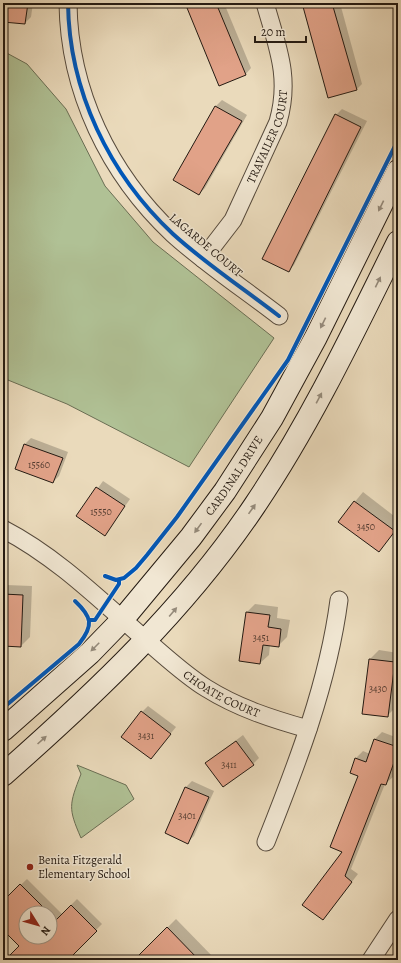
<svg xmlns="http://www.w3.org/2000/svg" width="401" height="963" viewBox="0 0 401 963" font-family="Alegreya,serif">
<rect width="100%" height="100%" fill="#eadabb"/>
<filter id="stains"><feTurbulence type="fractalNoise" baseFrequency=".005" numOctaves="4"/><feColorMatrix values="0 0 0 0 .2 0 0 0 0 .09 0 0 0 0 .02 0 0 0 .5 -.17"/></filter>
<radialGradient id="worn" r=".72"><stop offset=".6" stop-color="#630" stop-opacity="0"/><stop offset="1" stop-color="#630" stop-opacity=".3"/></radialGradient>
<g fill="#b0c195" stroke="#6a6e54">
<polygon points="3,51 27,64 66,109 105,186 153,242 274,338 189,467 67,404 3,378"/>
<path d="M77,765L126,785L134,799L81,838C68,808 69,805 81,774Z"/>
</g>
<g fill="#0003" fill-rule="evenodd">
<polygon points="3,3 33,3 31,17 25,23 3,21"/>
<polygon points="186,3 224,3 251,68 245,75"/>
<polygon points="303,3 340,3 362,84 356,90"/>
<polygon points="222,100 247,115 205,188 199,194 174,179 216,106"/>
<polygon points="342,109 367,121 294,265 288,271 336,115"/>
<polygon points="31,438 68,452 59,476 53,482 16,469 25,444"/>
<polygon points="103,481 130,499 105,535 78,516"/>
<polygon points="363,492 398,519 398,528 379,551 339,521"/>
<polygon points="6,585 32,586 30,637 21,646 3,645 3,588"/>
<polygon points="255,604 278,607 277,618 290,620 287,637 278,646 270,645 269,655 260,663 247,612"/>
<polygon points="379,650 398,653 396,707 387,716 370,659"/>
<polygon points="148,706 176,727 151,758 142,712"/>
<polygon points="382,732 398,738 398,763 393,777 385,784 351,869 358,874 323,919 344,851 359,775 356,758 363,751 370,754 375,739"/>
<polygon points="243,735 259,758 253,764 206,763"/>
<polygon points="192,781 214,791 194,836 188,842 166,833 186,787"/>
<path d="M27,879L62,914L77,899L102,924L66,960H19L21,946L3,928V902ZM26,913H50V937H26Z"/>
<polygon points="176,919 216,960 135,960"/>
</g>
<g fill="#e1a288" stroke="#241a12">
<polygon points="3,3 28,3 25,24 3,22"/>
<polygon points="185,3 216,3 246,75 219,86"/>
<polygon points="302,3 332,3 357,90 328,98"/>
<polygon points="215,106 242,121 199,195 173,180"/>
<polygon points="335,114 361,127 289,272 262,259"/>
<polygon points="24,444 63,458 53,483 15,469"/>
<polygon points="96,487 125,506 105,536 76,516"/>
<polygon points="354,501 395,531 379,552 338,522"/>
<polygon points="3,594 23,595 21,647 3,646"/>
<polygon points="246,612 270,615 268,627 281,629 279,647 263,645 260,664 239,661"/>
<polygon points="369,659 395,662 388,717 362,714"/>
<polygon points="141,711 171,734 151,759 121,737"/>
<polygon points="374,739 398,747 398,751 386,785 381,784 345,876 352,882 323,920 302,905 342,852 330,847 358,776 350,773 355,758 366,762"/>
<polygon points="236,741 254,765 223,787 205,763"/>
<polygon points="185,787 209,797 188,844 165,833"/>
<polygon points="20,884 49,913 26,913 26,937 50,937 50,914 56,920 71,905 97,931 68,960 5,960 19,946 3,930 3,901"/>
<polygon points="167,927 199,960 134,960"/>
</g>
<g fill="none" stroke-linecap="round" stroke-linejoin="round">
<g stroke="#564a3c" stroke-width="19">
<g id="street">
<path d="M68,3C69,91 109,174 173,234C206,264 244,289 279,316"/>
<path id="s1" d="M203,259L233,220L278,122C291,77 277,46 265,3"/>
<path id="s2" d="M3,529C57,557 101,601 147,641C166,657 185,675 206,688C238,708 272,719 308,729"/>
<path d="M266,842C297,764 328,684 339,600"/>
<polyline points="371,960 398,919"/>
</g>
</g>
<g stroke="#241a12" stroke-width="24">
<g id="secondary">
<path id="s3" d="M3,730L90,653L122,620L191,537L225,491L272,418L316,337L398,171"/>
<path d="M3,775C96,693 186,608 255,505C311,422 354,331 398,242"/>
</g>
</g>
<use href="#street" stroke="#f1e7d3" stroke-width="17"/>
<use href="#secondary" stroke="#f1e7d3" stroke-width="22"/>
<g stroke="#f1e7d3" stroke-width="6">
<g id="cycleway">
<path d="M68,3C69,91 109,174 173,234C206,264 244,289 279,316"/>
<polyline points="105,576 116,580 124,578 136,568 147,555 177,517 288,360 398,140"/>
<polyline points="89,620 95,620 119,584 119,580"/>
<path d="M3,708L79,644C94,625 92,617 75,601"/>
</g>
</g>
<use href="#cycleway" stroke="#0057b8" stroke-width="4"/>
</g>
<defs><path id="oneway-solid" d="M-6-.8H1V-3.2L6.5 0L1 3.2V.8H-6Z"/></defs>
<g fill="#958b7c">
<use href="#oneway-solid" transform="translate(381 206) rotate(116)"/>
<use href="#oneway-solid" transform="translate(378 282) rotate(-64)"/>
<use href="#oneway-solid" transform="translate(323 323) rotate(116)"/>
<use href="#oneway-solid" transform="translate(319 398) rotate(-62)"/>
<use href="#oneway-solid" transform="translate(252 509) rotate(-55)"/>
<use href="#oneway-solid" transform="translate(198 528) rotate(126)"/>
<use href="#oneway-solid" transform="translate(173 612) rotate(-50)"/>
<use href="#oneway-solid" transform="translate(95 647) rotate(135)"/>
<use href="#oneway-solid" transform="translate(42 740) rotate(-42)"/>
</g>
<circle fill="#8f2418" stroke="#f1e7d3" stroke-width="1.5" cx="30" cy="867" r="4"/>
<g text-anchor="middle" stroke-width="3" stroke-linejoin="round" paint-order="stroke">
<g font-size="10" fill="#533c30">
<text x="39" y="468">15560</text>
<text x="101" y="515">15550</text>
<text x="366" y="530">3450</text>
<text x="261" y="641">3451</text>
<text x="378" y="692">3430</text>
<text x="146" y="739">3431</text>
<text x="229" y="768">3411</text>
<text x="187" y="819">3401</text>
</g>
<g font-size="12" fill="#241a12" stroke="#f1e7d3">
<text dy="4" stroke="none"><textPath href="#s1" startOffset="140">TRAVAILER COURT</textPath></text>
<text transform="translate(206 245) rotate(40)" y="4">LAGARDE COURT</text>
<text dy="4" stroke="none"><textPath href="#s3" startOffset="345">CARDINAL DRIVE</textPath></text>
<text dy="4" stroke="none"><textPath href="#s2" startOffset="275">CHOATE COURT</textPath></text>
</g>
<g font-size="12" fill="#241a12" stroke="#f1e7d3" text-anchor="start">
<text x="38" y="864">Benita Fitzgerald<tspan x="38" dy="14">Elementary School</tspan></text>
</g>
</g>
<rect width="401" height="963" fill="none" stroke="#eadabb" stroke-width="16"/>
<rect x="4" y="4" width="393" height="955" fill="none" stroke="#241a12" stroke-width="2"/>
<rect x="8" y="8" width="385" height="947" fill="none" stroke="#241a12"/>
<g transform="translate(38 925) rotate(127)"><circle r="19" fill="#f1e7d3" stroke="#9f9586"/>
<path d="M0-3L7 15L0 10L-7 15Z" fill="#8f2418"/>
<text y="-6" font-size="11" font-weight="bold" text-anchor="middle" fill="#241a12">N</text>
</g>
<path d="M255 36v6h51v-6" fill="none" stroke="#241a12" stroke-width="2"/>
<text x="261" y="36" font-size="12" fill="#241a12" stroke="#f1e7d3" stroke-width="3" paint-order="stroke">20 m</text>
<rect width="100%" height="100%" filter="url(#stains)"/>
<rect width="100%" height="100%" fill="url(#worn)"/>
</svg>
